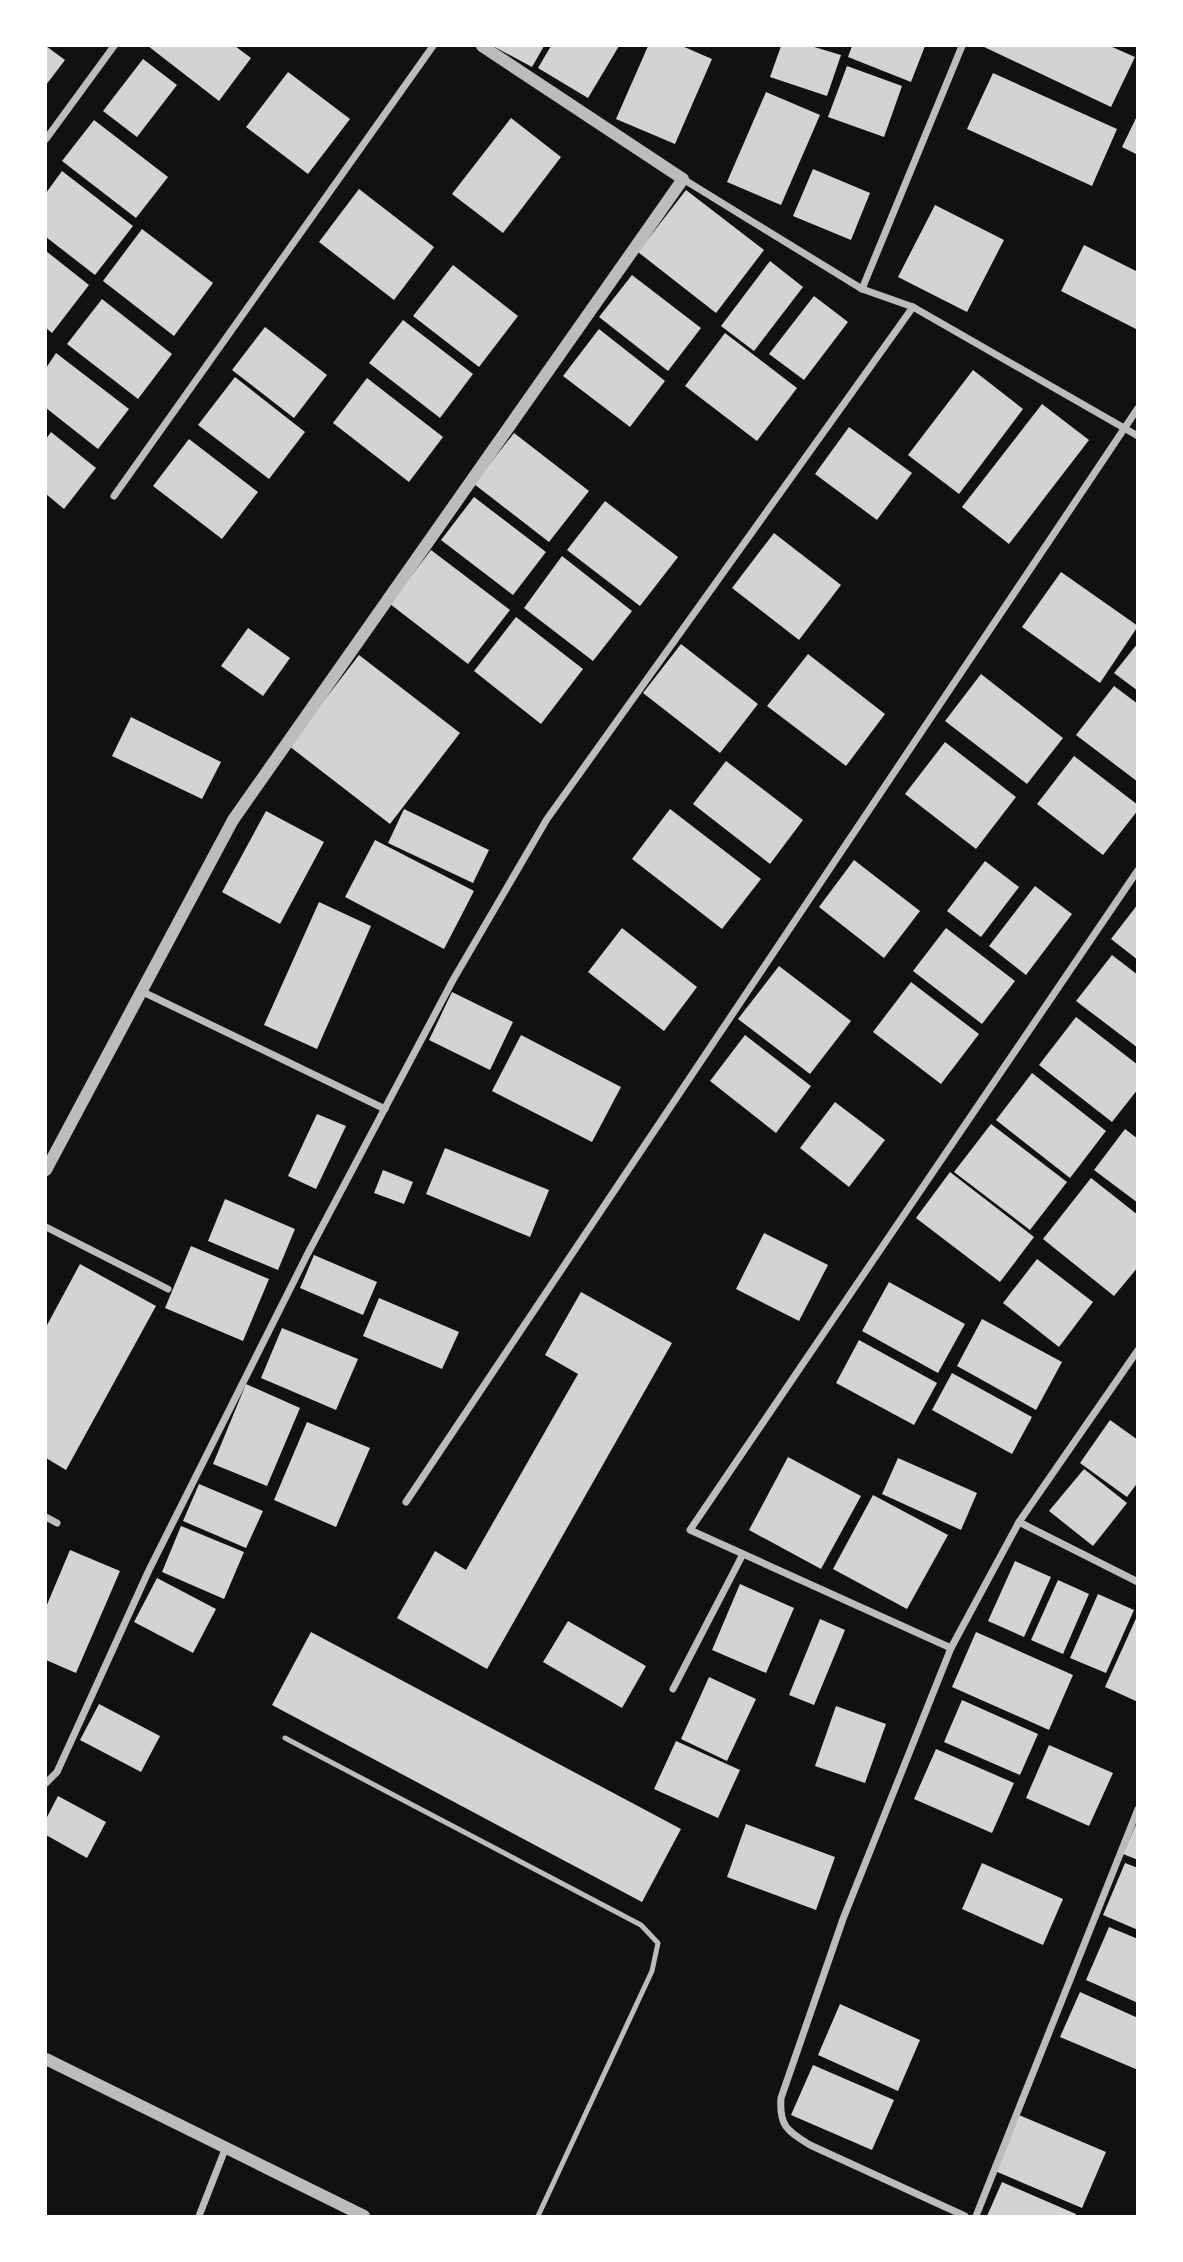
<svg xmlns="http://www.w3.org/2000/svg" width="1183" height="2262" viewBox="0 0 1183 2262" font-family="Barlow,sans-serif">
<rect width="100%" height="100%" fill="#111"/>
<g fill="#d3d3d3">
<polygon points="46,46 65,60 46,85"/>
<polygon points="148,46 235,46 251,58 219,101"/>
<polygon points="493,46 544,46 532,67"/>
<polygon points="551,46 619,46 588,98 538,68"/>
<polygon points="648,46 682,46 712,59 675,144 616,119"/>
<polygon points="781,46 811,46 841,55 827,96 770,77"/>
<polygon points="852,46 925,46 911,82 848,57"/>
<polygon points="982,46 1110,46 1135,57 1111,107"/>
<polygon points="143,59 177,85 137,137 103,111"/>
<polygon points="847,66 902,86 884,137 828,117"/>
<polygon points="288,72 350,119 308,174 246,127"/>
<polygon points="993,73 1117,129 1092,186 967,129"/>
<polygon points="766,92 820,115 781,205 727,182"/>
<polygon points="1138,114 1138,155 1122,147"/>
<polygon points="511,118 561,157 503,233 452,194"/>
<polygon points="94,120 168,177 136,218 62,161"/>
<polygon points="813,169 870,193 851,240 793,216"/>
<polygon points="62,171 133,226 95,275 46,237 46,193"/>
<polygon points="359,189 434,247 394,300 319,242"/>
<polygon points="686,190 764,250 716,313 638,252"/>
<polygon points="935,205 1004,240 967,312 898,277"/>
<polygon points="142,229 213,283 174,336 103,281"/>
<polygon points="1084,245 1138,272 1138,330 1061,291"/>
<polygon points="46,251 89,285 52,333 46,328"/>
<polygon points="770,261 803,287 754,351 721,326"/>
<polygon points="453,265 518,316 479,367 413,316"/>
<polygon points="632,275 701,328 668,371 599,317"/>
<polygon points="814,296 848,322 804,380 769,354"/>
<polygon points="102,299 172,354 138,399 67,344"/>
<polygon points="403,320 473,374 440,418 369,363"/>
<polygon points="265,327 327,375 294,418 232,370"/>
<polygon points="599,329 665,381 630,427 563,376"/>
<polygon points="725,333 797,388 757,441 685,386"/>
<polygon points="56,353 129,409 98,449 46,408 46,368"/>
<polygon points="973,370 1023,409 959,494 908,455"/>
<polygon points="235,377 305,432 269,479 198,425"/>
<polygon points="367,378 443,437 409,482 333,423"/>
<polygon points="1042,404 1089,440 1009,544 962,507"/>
<polygon points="849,427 912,473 877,520 815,474"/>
<polygon points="51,432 96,468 64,509 46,494 46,439"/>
<polygon points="514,433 589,491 549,542 474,484"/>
<polygon points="189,439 258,492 222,539 153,486"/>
<polygon points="474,497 546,552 513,595 441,540"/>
<polygon points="605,501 678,557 640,606 567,550"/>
<polygon points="774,533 841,585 799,640 732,588"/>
<polygon points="431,550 510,610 468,664 390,604"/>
<polygon points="562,556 632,611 593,661 524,608"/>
<polygon points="1061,572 1138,626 1100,683 1022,627"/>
<polygon points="516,617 583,669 541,724 474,671"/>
<polygon points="248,628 290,658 263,696 221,666"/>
<polygon points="1138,643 1138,691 1114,673"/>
<polygon points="681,644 758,704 720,753 643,693"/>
<polygon points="808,654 885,714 846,766 767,706"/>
<polygon points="359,655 460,733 390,824 289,746"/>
<polygon points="981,674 1063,738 1027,784 945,721"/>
<polygon points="1114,686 1138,704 1138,782 1076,735"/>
<polygon points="131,717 221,762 202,799 112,756"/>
<polygon points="945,742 1016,797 976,849 905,794"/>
<polygon points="1074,756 1138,805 1138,810 1103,855 1037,804"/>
<polygon points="726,761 803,820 770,864 693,804"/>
<polygon points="404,809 489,850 473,883 388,843"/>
<polygon points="670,809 761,879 722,929 632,859"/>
<polygon points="266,811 324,842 280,924 222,892"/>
<polygon points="375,840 474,891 444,949 345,897"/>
<polygon points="854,860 920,911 884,958 819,907"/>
<polygon points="985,861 1019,887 981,937 947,911"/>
<polygon points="1035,886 1072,914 1026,975 989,946"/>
<polygon points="319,902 371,926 317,1049 264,1025"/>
<polygon points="1138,904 1138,960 1111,939"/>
<polygon points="622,928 697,987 664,1031 588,972"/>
<polygon points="946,928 1015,981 982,1024 913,971"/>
<polygon points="1112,955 1138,975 1138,1048 1076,1001"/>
<polygon points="779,966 851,1021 810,1074 738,1019"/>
<polygon points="911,982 979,1034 941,1084 873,1032"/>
<polygon points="452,992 513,1022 490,1070 429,1040"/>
<polygon points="1076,1017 1138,1065 1138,1089 1112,1122 1039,1065"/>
<polygon points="521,1035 621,1087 592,1142 492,1091"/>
<polygon points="745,1035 811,1086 776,1133 710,1081"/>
<polygon points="1032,1073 1106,1131 1070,1178 996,1120"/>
<polygon points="835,1102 885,1140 849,1187 800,1148"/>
<polygon points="317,1114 346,1126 316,1189 288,1176"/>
<polygon points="991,1124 1067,1182 1030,1230 954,1172"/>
<polygon points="1125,1129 1138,1139 1138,1203 1094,1170"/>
<polygon points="445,1148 549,1190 530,1237 426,1194"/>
<polygon points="383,1170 413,1182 404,1204 374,1193"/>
<polygon points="950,1172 1034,1237 1000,1282 916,1218"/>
<polygon points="1091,1178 1138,1215 1138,1267 1114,1296 1043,1239"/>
<polygon points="225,1199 295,1229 278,1270 208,1241"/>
<polygon points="764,1233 828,1265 799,1321 736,1289"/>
<polygon points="191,1246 269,1279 243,1341 165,1308"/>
<polygon points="314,1255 377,1282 363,1315 300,1288"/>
<polygon points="1037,1259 1093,1302 1059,1347 1003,1303"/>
<polygon points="80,1264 156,1306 66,1470 46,1458 46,1327"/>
<polygon points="889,1282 965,1324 938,1373 862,1331"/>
<polygon points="581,1292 672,1343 487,1669 397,1618 435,1551 466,1570 578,1374 545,1355"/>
<polygon points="379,1298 459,1332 442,1369 363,1336"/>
<polygon points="982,1319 1062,1362 1036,1410 957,1366"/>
<polygon points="282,1328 358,1359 336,1410 261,1378"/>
<polygon points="859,1340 937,1383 914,1425 836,1383"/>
<polygon points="952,1373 1032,1417 1012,1454 932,1410"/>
<polygon points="246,1384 300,1408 267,1486 213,1464"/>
<polygon points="1110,1420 1138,1440 1138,1482 1127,1497 1080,1463"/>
<polygon points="307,1422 370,1448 336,1527 274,1500"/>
<polygon points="788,1457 861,1496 821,1569 749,1530"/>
<polygon points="898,1458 977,1493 961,1530 882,1494"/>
<polygon points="1084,1469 1127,1503 1093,1546 1049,1511"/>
<polygon points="199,1484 263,1511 246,1548 183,1521"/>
<polygon points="873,1495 948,1535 907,1609 833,1569"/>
<polygon points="181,1526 244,1552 224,1599 162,1572"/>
<polygon points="70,1550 120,1571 76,1673 46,1660 46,1607"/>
<polygon points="1015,1561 1051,1577 1024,1637 988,1621"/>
<polygon points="157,1578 216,1609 193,1653 134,1622"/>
<polygon points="1058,1580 1089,1594 1063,1654 1031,1640"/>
<polygon points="740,1584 794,1608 766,1673 712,1650"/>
<polygon points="1098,1594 1134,1610 1106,1673 1070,1658"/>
<polygon points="1138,1614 1138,1702 1105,1687"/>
<polygon points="820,1619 845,1630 814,1705 789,1695"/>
<polygon points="568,1621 646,1666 622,1708 543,1662"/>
<polygon points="311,1632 681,1829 642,1902 272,1705"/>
<polygon points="976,1632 1073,1675 1049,1730 952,1687"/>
<polygon points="709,1677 756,1699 727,1761 681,1739"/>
<polygon points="962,1700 1038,1734 1020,1775 944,1742"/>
<polygon points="99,1704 160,1736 141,1772 80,1740"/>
<polygon points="836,1706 886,1724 865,1783 815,1766"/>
<polygon points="676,1741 740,1770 718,1818 654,1789"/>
<polygon points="1049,1745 1113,1773 1089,1826 1026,1798"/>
<polygon points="936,1749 1014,1783 992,1833 914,1799"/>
<polygon points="58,1796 106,1822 87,1858 46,1835 46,1819"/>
<polygon points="1138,1820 1138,1860 1123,1854"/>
<polygon points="746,1824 835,1857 816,1910 727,1877"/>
<polygon points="982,1863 1063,1899 1043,1945 962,1909"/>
<polygon points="1125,1863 1138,1868 1138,1930 1103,1915"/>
<polygon points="1109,1927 1138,1939 1138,2003 1086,1980"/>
<polygon points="1080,1992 1138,2018 1138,2070 1060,2037"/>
<polygon points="840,2004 920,2040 898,2091 818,2055"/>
<polygon points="813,2065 894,2100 872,2150 791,2115"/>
<polygon points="1019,2115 1106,2152 1082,2208 995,2171"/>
<polygon points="1002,2182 1076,2214 1075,2216 987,2216"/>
</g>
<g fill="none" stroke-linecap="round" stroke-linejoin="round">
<polyline stroke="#bcbcbc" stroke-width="5" points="285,1738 641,1925 658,1943 652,1971 538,2216"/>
<g stroke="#bcbcbc" stroke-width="7">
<polyline points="46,139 114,46"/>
<polyline points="683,179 862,289 913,307 1138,436"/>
<polyline points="862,289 962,46"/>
<polyline points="114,496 433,46"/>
<polyline points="141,991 385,1109"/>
<polyline points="46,1227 168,1289"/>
<polyline points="406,1502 1138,408"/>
<polyline points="46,1517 57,1523"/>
<polyline points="1019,1522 1138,1582"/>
<polyline points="951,1648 690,1530 1138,870"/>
<polyline points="673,1689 743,1554"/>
<polyline points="46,1783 57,1772 149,1570 307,1255 453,980 547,819 913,307"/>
<polyline points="199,2216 226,2147"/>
<path d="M965,2216L810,2145C788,2131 779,2127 781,2098L843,1919L951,1648L1019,1522L1138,1350"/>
<polyline points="976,2216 1138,1809"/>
</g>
<g stroke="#bcbcbc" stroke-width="12">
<polyline points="46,1170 233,820 683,179 482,46"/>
<polyline points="46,2059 364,2216"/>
</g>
</g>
<rect width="1183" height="2262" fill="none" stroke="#ffffff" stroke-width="94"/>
</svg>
